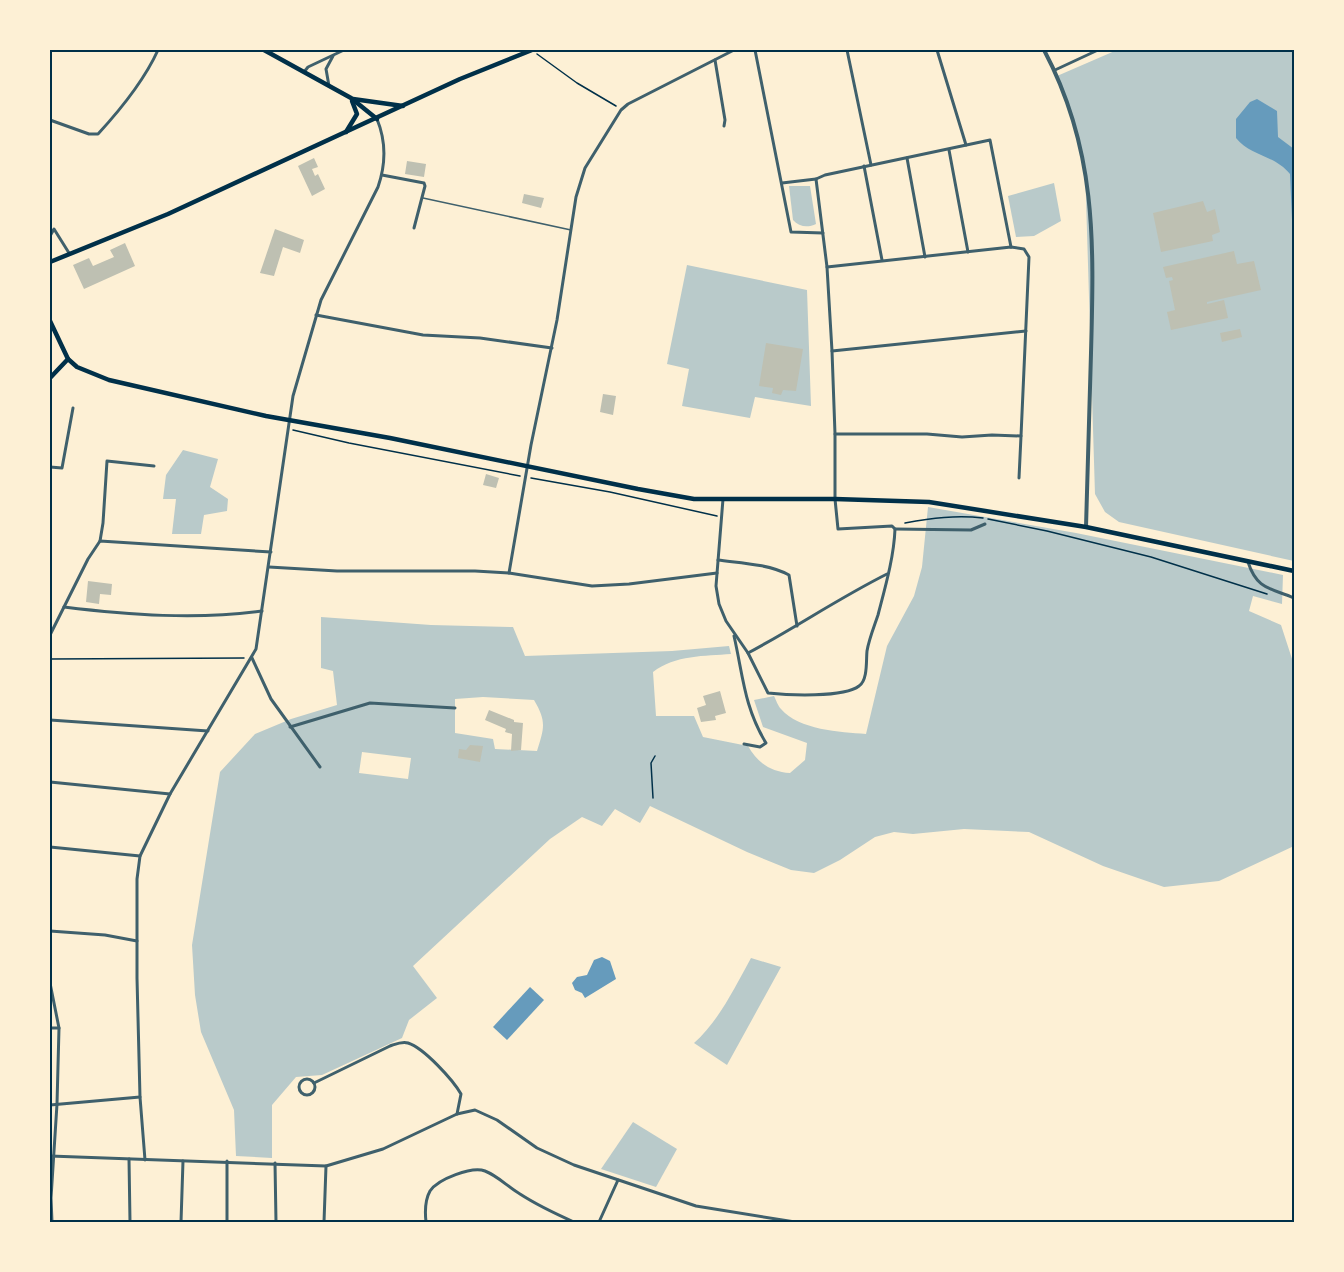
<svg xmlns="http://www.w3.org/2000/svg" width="1344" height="1272" viewBox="0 0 1344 1272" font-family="Commissioner,sans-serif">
<rect width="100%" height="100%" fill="#fdf0d5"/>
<g fill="#b9caca" fill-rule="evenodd">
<polygon points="1117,50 1294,50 1294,561 1119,522 1105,512 1095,494 1085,166 1070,112 1057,76"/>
<polygon points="1054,183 1061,221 1034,236 1016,237 1008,196"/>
<path d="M789,186H810L816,224C808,228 799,227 793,220Z"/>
<polygon points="687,265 807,290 811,406 755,397 750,418 682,406 689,369 667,364"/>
<polygon points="183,450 218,459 210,487 228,499 227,511 204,515 201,534 172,534 176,499 163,499 166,475"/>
<path d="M928,507L1076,533L1283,575L1282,604L1253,596L1249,611L1281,625L1294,665V846L1219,881L1164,887L1103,866L1029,832L964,829L913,834L894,832L875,837L840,860L814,873L791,870L747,852L650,806L640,823L615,809L602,826L582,817L550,839L413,966L437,998L409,1020L402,1038L322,1075L296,1077L272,1105V1158L236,1156L234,1110L201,1032L195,995L192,945L220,772L255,734L291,719L337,705L333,671L321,668V617L431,625L513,627L525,656L672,651L729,646L731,654C705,656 675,655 653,672L656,716H694L703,737L748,746C757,762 770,772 790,773L805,760L807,743L763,727L754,700L774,696C776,700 778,706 781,709C799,730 840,732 866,734L887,646L914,596L922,567ZM483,697L534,700C547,722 544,728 537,751L495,749L493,739L455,733V699ZM362,752L411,758L408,779L359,773Z"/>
<path d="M751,958L781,967L727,1065L694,1043C719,1021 735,987 751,958Z"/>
<polygon points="633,1122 677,1149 656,1187 601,1169"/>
</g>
<g fill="#669bbc">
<path d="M1257,99L1277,111L1278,137L1294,149V265L1290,174C1275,155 1250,156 1236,138V119L1250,102Z"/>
<polygon points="602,957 610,961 616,979 585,998 582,993 575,990 572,983 577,977 587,975 594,960"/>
<polygon points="530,987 544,1000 507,1040 493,1027"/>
</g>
<g fill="#bec0b2">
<polygon points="314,158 318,167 312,169 315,176 318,174 325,189 312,196 298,166"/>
<polygon points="407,161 426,164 424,177 405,174"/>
<polygon points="524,194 544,198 541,208 522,203"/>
<polygon points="1203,201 1207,212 1215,209 1220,232 1212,235 1213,241 1161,252 1153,213"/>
<polygon points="275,229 304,240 300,253 283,247 274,276 260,273"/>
<polygon points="125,243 135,266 84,289 73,265 89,258 93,266 114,257 110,250"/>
<polygon points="1234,251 1237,264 1254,261 1261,290 1207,302 1207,304 1224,300 1228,318 1171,330 1167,312 1175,310 1169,281 1173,280 1172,277 1166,278 1163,267"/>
<polygon points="1240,329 1242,337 1222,342 1220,333"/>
<polygon points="766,343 803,349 796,391 783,390 781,395 772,393 773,388 759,386"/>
<polygon points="603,394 616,396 613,415 600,412"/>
<polygon points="486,474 499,478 496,488 483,485"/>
<polygon points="88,581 112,584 111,595 100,594 99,604 86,602"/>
<polygon points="720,691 726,713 715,716 716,720 701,722 697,708 706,705 703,696"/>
<polygon points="489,710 514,720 514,722 523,723 521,750 511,751 512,734 505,732 506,729 485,720"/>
<polygon points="470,745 483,746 480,762 458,758 459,749 466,750"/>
</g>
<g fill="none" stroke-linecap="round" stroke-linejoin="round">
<g stroke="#003049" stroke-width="1.5">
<polyline points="537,54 577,83 616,106"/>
<polyline points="293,430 349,443 520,476"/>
<polyline points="531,478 610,492 717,516"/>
<polyline points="988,519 1047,531 1151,557 1267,594"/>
<path d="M905,523C932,518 956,515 983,518"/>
<polyline points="50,659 244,658"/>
<polyline points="653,798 651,763 655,756"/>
</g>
<polyline stroke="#3f606c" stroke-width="1.5" points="423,198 571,230"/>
<g stroke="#3f606c" stroke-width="3">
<polyline points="755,50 791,232 823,233"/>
<polyline points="847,50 871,165"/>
<polyline points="937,50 966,145"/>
<polyline points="715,60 725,120 724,126"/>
<polyline points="1055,70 1098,50"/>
<polyline points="304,72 308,67 344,50"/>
<polyline points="329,86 326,69 333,56"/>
<path d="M50,120L89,134H98C121,109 144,81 158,50"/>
<polyline points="949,150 968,252"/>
<polyline points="907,158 925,257"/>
<polyline points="864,166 882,260"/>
<polyline points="382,175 424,183 425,186 414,228"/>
<polyline points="816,179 825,175 990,140 1011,247"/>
<polyline points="50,236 54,229 69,253"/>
<polyline points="827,267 1011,247 1024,249 1029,257 1021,436"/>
<polyline points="316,315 423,335 480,338 552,348"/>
<polyline points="832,351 1026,331"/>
<polyline points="835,434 927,434 962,437 992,435 1021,436 1019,478"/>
<polyline points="50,467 62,468 73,408"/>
<path d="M723,499L716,586L719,604L726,621L748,653L768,693C787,695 844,698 859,686C868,680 866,660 867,651C869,639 874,627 878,615C885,588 894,557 895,529L892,526L838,529L835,499V434L832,351L827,267L816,179L782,183"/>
<polyline points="895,529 971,530 985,524"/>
<polyline points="100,541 103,523 107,461 154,466"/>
<path d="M718,560C740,563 769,564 789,575L797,626"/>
<path d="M1248,562C1257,590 1271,588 1294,598"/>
<polyline points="269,567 337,571 475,571 509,573 592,586 629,584 717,573"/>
<polyline points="509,573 531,445 557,320 576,197 585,168 621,110 628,104 734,50"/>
<path d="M64,607C129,615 197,620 262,611"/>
<polyline points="50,635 88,559 100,541 271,552"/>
<path d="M734,636C743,675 744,707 766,743L760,747L744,744"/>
<path d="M748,653C795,628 839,598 887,574"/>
<polyline points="252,658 271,699 320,767"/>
<polyline points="50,720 208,731"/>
<polyline points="290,727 370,703 455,708"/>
<polyline points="50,782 170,794"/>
<polyline points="50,847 140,856"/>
<polyline points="50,931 105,935 137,941"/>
<polyline points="50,983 59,1028 57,1104 51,1198 52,1222"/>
<polyline points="50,1028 59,1028"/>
<circle cx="307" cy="1087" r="8"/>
<path d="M314,1083L390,1046C396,1044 402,1041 408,1043C424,1048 453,1080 461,1094L457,1114"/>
<polyline points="50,1105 140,1097"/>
<polyline points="50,1156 326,1166 383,1149 457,1114 475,1110 497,1120 537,1148 574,1165 696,1206 795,1222"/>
<polyline points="129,1159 130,1222"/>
<path d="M145,1160L140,1097L137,978V879L140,856L170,794L256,649L293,396L321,300L378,187C386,164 386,141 377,119"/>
<polyline points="227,1161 227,1222"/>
<polyline points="275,1163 276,1222"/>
<polyline points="181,1222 183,1161"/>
<polyline points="324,1222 326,1166"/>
<path d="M426,1222C425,1213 425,1200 430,1191C438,1179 472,1166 485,1171C498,1176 508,1187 520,1194C537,1205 556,1214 574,1222"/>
<polyline points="599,1222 618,1180"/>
</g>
<path stroke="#3f606c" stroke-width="4" d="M1044,50C1097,150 1094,243 1091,353C1089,411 1088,469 1086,527"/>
<g stroke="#003049" stroke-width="4.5">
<polyline points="264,50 351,98 377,119"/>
<polyline points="353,99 403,106"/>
<polyline points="346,132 357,114 352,101"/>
<polyline points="68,359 77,367 109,380 266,416 390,438 638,489 694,499 835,499 929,502 1086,527 1294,571"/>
</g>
<g stroke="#003049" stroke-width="4.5">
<polyline points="50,262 168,214 460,79 532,50"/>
<polyline points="50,321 68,359 50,378"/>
</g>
</g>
<rect width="1344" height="1272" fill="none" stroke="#fdf0d5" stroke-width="102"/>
<rect x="51" y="51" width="1242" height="1170" fill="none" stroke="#003049" stroke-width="2"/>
</svg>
